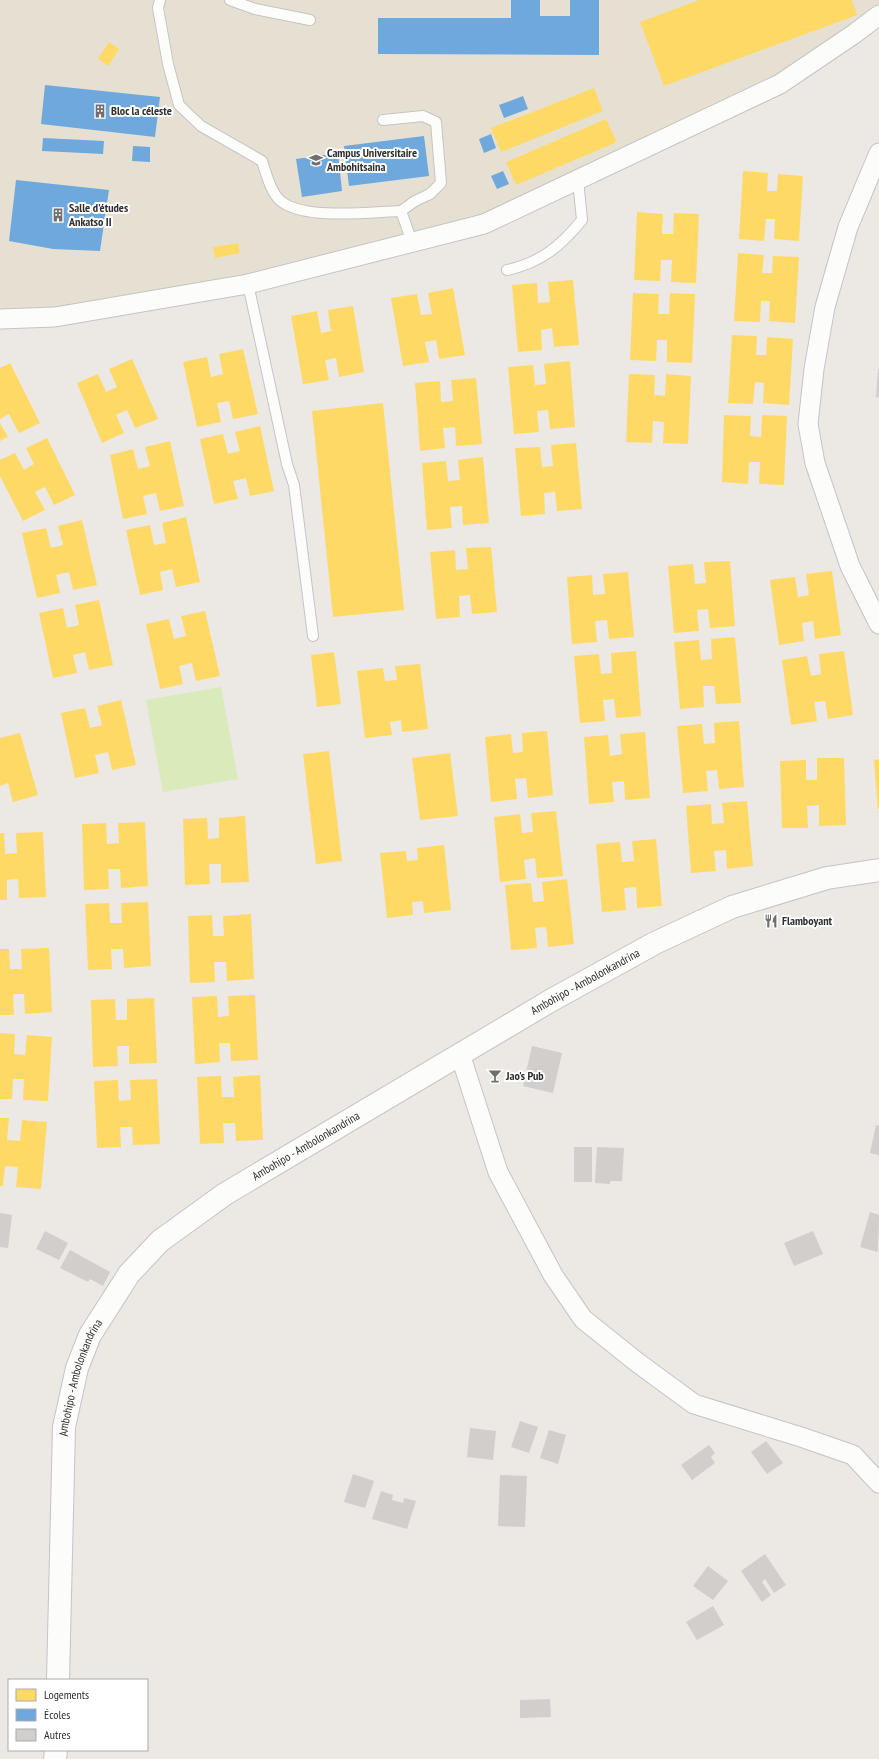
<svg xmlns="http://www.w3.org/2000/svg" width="879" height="1759" viewBox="0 0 879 1759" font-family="'PT Sans Narrow',sans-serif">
<rect width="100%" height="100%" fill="#ece8e4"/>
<polygon fill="#e6e0d3" points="0,0 879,0 879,22 483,228 252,293 0,312"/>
<polygon fill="#d9eabb" points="221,687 238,779 163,792 146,700"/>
<g fill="#ffd966">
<polygon points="699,0 852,0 857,15 664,86 640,22"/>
<polygon points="109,42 119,49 108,66 98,59"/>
<polygon points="594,88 603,111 501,152 491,128"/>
<polygon points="606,119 617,142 516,185 506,162"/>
<polygon points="743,171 768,173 767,191 777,191 778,174 803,176 799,241 774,239 775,219 766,219 764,241 739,239"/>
<polygon points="637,212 663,214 662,234 673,234 674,213 699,214 696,283 671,282 672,260 661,260 660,281 634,280"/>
<polygon points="238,243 240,253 215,258 213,247"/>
<polygon points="738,253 764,255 762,273 772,273 773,256 799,257 795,323 769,321 770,301 761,301 760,322 734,321"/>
<polygon points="573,280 579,345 554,347 552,328 541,330 542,350 518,352 512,285 537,283 538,303 550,302 548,282"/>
<polygon points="453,288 465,355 439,359 436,340 425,342 429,362 403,366 391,298 417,294 421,315 432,314 428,293"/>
<polygon points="633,293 659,294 658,314 669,314 670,293 695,294 692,363 667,362 667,340 657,340 656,361 630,360"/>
<polygon points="353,306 364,372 339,377 336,358 325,360 329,380 303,384 291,316 317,311 321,333 331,331 328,310"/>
<polygon points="732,335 757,336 756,355 766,355 767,337 793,339 789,405 763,403 764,383 755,382 753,404 728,403"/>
<polygon points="243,349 258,414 233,419 229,401 217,403 221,422 197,427 183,362 207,357 211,377 223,374 219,354"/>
<polygon points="132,359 158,419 135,428 127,410 116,415 124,433 102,443 77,383 98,374 106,392 117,387 109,369"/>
<polygon points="570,361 575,427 550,429 548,410 537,411 539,432 514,434 508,367 533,365 535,385 546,384 544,364"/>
<polygon points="10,363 40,423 19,433 9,414 0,419 0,368"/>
<polygon points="629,374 655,375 654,395 665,396 666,374 691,376 688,444 663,443 664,422 653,421 652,443 626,442"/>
<polygon points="476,378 482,444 456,446 455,427 443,428 445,448 420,451 415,383 440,381 441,402 453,401 451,380"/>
<polygon points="383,403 404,610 333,617 312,411"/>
<polygon points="724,415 751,416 750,436 761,437 762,415 787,416 784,485 759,484 760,462 749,462 748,484 722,482"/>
<polygon points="0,423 8,437 0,441"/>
<polygon points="260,426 274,491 250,496 246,478 233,481 238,499 214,504 200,439 223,434 228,454 240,451 235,432"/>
<polygon points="47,438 75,495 54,505 45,487 35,492 45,510 23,521 0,476 0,460 15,453 24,470 34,464 26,448"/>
<polygon points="170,441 184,506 160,511 156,493 143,496 147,514 123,519 110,455 133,449 138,469 150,466 145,447"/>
<polygon points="576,443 582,509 557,511 555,492 544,493 545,514 521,516 515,448 540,447 542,467 553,466 551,445"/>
<polygon points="483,457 489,523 463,525 462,506 450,507 452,528 427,530 422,463 446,461 448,481 460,480 458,460"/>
<polygon points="186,517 200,582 176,587 172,569 160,572 163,590 140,595 126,530 150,525 154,545 166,543 162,523"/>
<polygon points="82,520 97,585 73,590 69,572 56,575 60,593 37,598 22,533 46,528 51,548 63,545 58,526"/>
<polygon points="491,547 497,612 472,614 470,595 459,596 460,617 436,619 430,552 455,550 456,570 468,569 466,548"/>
<polygon points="730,561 735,626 710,628 708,609 697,610 699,631 674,633 668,566 693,564 695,584 706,583 704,562"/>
<polygon points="832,571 841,635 815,639 813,621 802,623 804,641 779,645 770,580 795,577 798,597 809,595 806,574"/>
<polygon points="628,572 634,637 609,639 607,620 595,621 597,642 572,644 567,577 592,575 593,595 605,594 603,574"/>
<polygon points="99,600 113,665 89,670 85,652 73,655 77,673 53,678 39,613 63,608 67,628 79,625 75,605"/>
<polygon points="205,611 220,676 196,681 192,663 179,666 183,684 160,689 146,624 169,619 174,639 186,636 181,616"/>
<polygon points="735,637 741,703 716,704 714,686 703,686 704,707 680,709 674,642 699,640 701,660 712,659 711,639"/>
<polygon points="636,651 641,716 616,718 614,699 603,700 605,721 580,723 574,656 599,654 601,674 612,673 611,653"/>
<polygon points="844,651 853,715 828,719 825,701 814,702 817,721 791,725 782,660 807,656 811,676 821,674 819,654"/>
<polygon points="334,652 341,704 317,707 311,655"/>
<polygon points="420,664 428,729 402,732 401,720 390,722 392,735 365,738 357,671 383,668 385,681 397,680 395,666"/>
<polygon points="121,700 136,765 112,770 108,752 95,755 99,773 75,778 61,713 85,708 90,728 102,725 97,706"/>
<polygon points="739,721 744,787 719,789 717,770 706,771 708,791 683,793 677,726 702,724 704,744 715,743 714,723"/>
<polygon points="547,731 553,795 528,798 526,778 515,779 517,799 491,802 485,737 511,734 513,753 523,752 522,733"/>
<polygon points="645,732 650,798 625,800 624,781 612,782 614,802 589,804 584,737 608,735 610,756 622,754 620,734"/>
<polygon points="20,733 38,795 13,802 8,783 0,786 0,738"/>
<polygon points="329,751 342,861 316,864 303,754"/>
<polygon points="450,753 458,816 420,820 412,758"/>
<polygon points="817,758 844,758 846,825 819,826 819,805 807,806 808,828 782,828 780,761 806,760 806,780 817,780"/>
<polygon points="879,759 879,809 878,809 874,760"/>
<polygon points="747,801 753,866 727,869 726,850 714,851 716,871 691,873 686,806 711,804 712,824 724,823 722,803"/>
<polygon points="556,811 563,876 537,878 535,858 524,860 526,879 500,882 494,817 520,814 522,833 533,832 531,813"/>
<polygon points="245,816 249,882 221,883 221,864 209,864 210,884 185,885 183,819 207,818 208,839 219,838 219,818"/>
<polygon points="145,822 148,886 121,888 120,869 108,869 109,889 84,890 82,824 106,823 107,844 119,843 118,823"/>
<polygon points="43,832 46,897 19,898 18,879 7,880 7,900 0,900 0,833 4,833 5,854 17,853 16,833"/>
<polygon points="656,839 662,906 637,908 636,887 624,888 626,910 602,912 596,844 620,842 622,862 634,861 632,841"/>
<polygon points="444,845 451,910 424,913 423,901 412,902 413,915 387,918 380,853 406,851 407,861 418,860 417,848"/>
<polygon points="567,879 574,944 548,947 546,927 535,928 537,948 511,950 505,885 531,883 533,902 544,901 542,882"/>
<polygon points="148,902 151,966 124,968 123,949 111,949 112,969 88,970 85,904 109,903 110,923 122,923 121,903"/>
<polygon points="251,914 254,979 227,981 226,962 214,962 215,982 190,983 188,916 212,915 213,936 224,936 223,916"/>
<polygon points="49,948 52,1012 25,1014 24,994 13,994 14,1015 0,1015 0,949 9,949 10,969 22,969 21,949"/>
<polygon points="255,995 258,1060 231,1061 230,1043 219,1043 220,1062 195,1064 192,997 217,996 218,1017 229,1016 228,996"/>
<polygon points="154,998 157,1063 129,1064 129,1046 117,1046 118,1066 93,1067 91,1000 115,999 116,1020 127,1020 127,999"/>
<polygon points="0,1033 15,1034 14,1054 25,1055 27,1035 52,1037 48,1101 23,1100 24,1079 13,1079 12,1099 0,1099"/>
<polygon points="260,1075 263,1140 236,1141 235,1123 223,1123 224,1143 200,1144 197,1077 221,1076 222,1097 234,1097 233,1077"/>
<polygon points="157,1079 160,1144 133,1145 132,1127 120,1127 121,1147 97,1148 94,1081 118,1080 119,1101 131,1100 130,1080"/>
<polygon points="0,1118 9,1118 7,1140 20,1141 22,1120 47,1122 41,1189 16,1187 18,1167 5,1166 3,1186 0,1186"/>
</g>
<g fill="#6fa8dc">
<polygon points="511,0 540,0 540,16 570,16 570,0 599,0 599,55 378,54 378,18 511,18"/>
<polygon points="45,85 160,97 155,137 41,124"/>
<polygon points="523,96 528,109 504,118 499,105"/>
<polygon points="491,134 496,148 484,153 479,139"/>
<polygon points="424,136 429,176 349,186 344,146"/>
<polygon points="43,138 104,141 103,154 42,151"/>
<polygon points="133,146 150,147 150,162 132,161"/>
<polygon points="338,153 342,191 302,197 296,159"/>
<polygon points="503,171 509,184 497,189 491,176"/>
<polygon points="16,180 109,190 100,251 53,249 9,241"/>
</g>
<g fill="#d1cecb">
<polygon points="878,369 879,369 879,397 876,397"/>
<polygon points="532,1046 562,1053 553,1093 523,1086"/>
<polygon points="876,1125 879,1126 879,1155 870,1153"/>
<rect x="574" y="1147" width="18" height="35"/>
<polygon points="597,1147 624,1148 622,1181 610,1181 610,1184 595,1183"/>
<polygon points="870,1212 879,1215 878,1252 860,1247"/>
<polygon points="0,1213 12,1215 8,1248 0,1247"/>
<polygon points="45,1231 68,1243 59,1260 36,1249"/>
<polygon points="813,1231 823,1254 794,1266 784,1243"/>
<polygon points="70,1250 110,1272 103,1286 90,1279 88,1282 60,1268"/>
<polygon points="520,1421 538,1427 529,1453 511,1447"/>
<polygon points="470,1428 496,1431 493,1460 467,1457"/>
<polygon points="549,1430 566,1435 558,1464 540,1458"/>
<polygon points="766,1441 783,1463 767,1474 751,1452"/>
<polygon points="709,1445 715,1453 711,1457 715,1463 692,1480 681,1465"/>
<polygon points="353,1474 374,1481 365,1508 344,1502"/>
<polygon points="500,1475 527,1476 525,1527 498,1526"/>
<polygon points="381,1491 393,1495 392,1500 403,1503 404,1498 416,1501 407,1529 372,1519"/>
<polygon points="765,1554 786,1585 774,1593 765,1579 762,1582 771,1595 762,1602 741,1571"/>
<polygon points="708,1566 728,1581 713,1600 693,1586"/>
<polygon points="713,1606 724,1625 697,1640 686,1622"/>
<polygon points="550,1699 551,1717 520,1718 520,1700"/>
</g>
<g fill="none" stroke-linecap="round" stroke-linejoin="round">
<g stroke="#c5c4c5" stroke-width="12">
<g id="lane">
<path d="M160,0L158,8L168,64L179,105L201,126L262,161C266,173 271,194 282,202C307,220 370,212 401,211"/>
<polyline points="230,0 255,9 310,20"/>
<polyline points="383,120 423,116 436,122 441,183 430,194 415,201 401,211 412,242"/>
<path d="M507,270C540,263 561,246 582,220L578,180"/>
<polyline points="248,284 287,464 294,485 313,636"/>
</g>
</g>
<g stroke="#c5c4c5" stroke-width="21">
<g id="street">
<polyline points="879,153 848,227 825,307 814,369 808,424 815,463 850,566 879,624"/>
<polyline points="0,319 55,317 248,284 484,224 780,84 854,34 879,15"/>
<polyline points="460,1054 498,1172 553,1275 583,1319 638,1363 694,1404 801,1437 853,1455 879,1483"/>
</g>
</g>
<g stroke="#c5c4c5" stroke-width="24">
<g id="secondary">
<path id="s1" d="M58,1680L64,1427L77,1368L90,1335L129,1274L160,1241L225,1194L550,1001L655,943L732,907L827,878L879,870"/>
<polyline points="55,1759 56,1750"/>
</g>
</g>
<use href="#lane" stroke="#fcfcfb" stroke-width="10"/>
<use href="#street" stroke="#fcfcfb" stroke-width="19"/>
<use href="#secondary" stroke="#fcfcfb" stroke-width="22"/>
</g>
<defs>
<g id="building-bare" transform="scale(1.08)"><path d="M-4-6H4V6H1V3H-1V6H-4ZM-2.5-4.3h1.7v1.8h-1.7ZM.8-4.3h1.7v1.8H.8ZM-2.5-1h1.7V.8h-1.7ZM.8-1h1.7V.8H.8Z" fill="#706f6e" stroke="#fff" stroke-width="2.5" paint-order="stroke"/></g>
<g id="university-bare" transform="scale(1.08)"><path d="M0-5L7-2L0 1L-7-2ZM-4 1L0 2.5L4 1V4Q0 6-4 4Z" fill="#706f6e" stroke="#fff" stroke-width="2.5" paint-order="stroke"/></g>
<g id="restaurant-bare" transform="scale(1.08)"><path d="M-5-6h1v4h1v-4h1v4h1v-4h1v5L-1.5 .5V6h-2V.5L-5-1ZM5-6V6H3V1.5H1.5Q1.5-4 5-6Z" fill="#706f6e" stroke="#fff" stroke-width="2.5" paint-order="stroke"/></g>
<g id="bar-bare" transform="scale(1.08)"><path d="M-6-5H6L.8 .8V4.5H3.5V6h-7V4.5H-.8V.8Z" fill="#706f6e" stroke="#fff" stroke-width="2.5" paint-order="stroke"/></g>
</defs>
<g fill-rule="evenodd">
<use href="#building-bare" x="100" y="111"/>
<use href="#university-bare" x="316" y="160"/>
<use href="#building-bare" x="58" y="215"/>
<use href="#restaurant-bare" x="771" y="921"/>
<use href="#bar-bare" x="495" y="1076"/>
</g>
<g text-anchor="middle" stroke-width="4" stroke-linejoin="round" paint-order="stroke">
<g font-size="12" font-weight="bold" fill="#2e2e2e" stroke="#fff" text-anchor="start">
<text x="111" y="115">Bloc la céleste</text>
<text x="327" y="157">Campus Universitaire<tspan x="327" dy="14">Ambohitsaina</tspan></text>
<text x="69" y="212">Salle d'études<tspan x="69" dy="14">Ankatso II</tspan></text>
<text x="782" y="925">Flamboyant</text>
<text x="506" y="1080">Jao's Pub</text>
</g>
<g font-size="12" fill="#2e2e2e" stroke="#fff">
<text dy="4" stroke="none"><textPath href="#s1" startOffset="965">Ambohipo - Ambolonkandrina</textPath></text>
<text dy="4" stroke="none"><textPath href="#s1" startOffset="641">Ambohipo - Ambolonkandrina</textPath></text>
<text dy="4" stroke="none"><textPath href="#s1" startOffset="305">Ambohipo - Ambolonkandrina</textPath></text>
</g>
</g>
<rect x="8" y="1679" width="140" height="72" fill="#ffffff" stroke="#ababab"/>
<rect x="16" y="1689" width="20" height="12" fill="#ffd966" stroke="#ababab"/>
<text x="44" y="1699" font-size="12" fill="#2e2e2e">Logements</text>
<rect x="16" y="1709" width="20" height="12" fill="#6fa8dc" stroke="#ababab"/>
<text x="44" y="1719" font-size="12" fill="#2e2e2e">Écoles</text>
<rect x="16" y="1729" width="20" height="12" fill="#d1cecb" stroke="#ababab"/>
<text x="44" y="1739" font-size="12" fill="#2e2e2e">Autres</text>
</svg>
